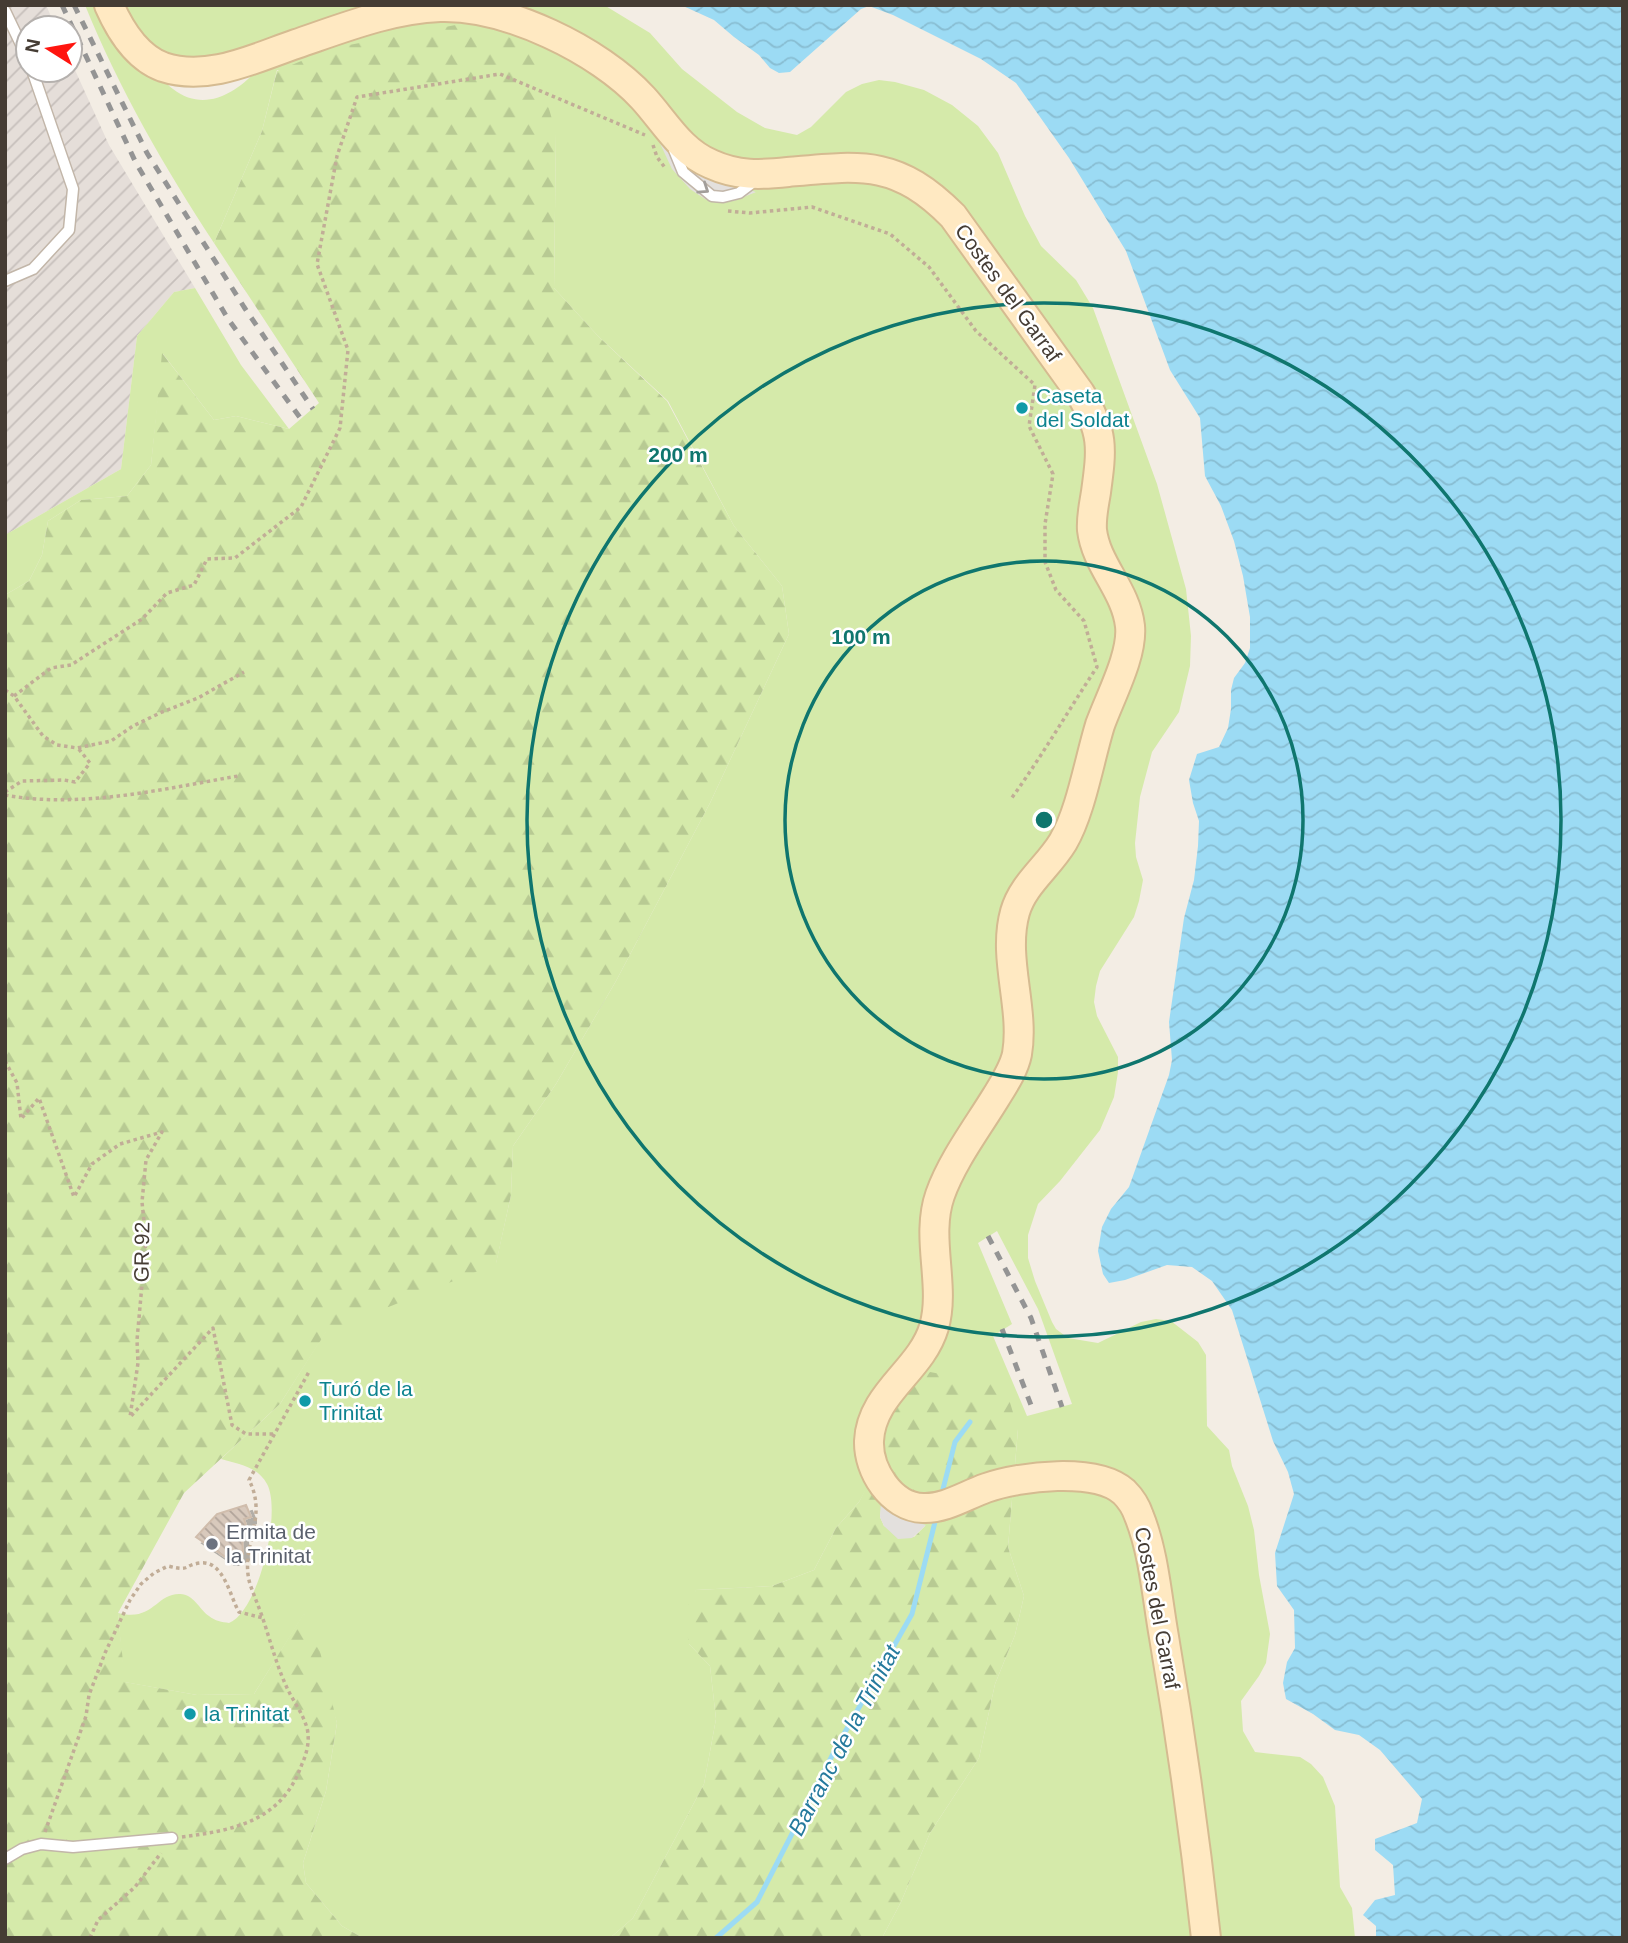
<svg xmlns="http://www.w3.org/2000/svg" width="1628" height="1943" viewBox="0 0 1628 1943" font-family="Helvetica,sans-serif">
<defs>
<pattern id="industrial-furrows" width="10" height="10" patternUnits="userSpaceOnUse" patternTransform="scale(1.75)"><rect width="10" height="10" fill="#e5ded9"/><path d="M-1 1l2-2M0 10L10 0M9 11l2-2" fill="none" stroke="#c6bfbb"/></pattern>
<pattern id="forest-firs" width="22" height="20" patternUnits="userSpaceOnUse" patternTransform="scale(1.75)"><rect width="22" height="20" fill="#d5eaaa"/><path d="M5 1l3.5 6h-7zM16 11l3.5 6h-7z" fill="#b8ca93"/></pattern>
<pattern id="water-waves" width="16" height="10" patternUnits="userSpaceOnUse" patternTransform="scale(1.75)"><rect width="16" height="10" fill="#9cdbf4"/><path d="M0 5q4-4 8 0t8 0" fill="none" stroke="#88bdd2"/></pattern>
<pattern id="building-back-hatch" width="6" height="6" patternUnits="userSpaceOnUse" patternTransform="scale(1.75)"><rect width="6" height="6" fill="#d8c9bc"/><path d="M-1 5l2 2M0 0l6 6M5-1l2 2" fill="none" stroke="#b1a49a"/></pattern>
<filter id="shadow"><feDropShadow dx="6" dy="6" stdDeviation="0" flood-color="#0004"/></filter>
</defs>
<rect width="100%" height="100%" fill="#f3ede4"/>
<polygon fill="url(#industrial-furrows)" points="5,5 46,5 56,28 28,28 28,70 70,70 70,59 109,145 195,288 174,292 137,336 121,469 5,535"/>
<g fill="#d5eaaa" fill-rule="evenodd">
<path d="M85,5H604L650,33L682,69L737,112L765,128L797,135L811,127L846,92L862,84L879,80L895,82L924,90L952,105L978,126L998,153L1025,216L1041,246L1076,280L1093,308L1157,484L1186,589L1191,636L1190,666L1179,712L1152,752L1140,797L1135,843L1136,857L1143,880L1139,901L1134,917L1100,971L1096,986L1094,1002L1097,1016L1118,1057V1072L1114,1097L1100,1130L1060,1181L1038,1204L1028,1235V1258L1035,1281L1052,1322L1056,1329L1068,1338L1098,1343L1141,1322L1156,1319L1171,1321L1198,1342L1206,1355L1207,1426L1229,1450L1232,1466L1248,1506L1254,1530L1259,1575L1270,1634L1266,1663L1259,1676L1241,1701L1243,1731L1255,1752L1300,1757L1311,1764L1323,1777L1335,1806L1340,1887L1352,1908L1355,1938H882L901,1902L930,1833L979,1758L995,1684L1015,1635L1024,1596L1008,1547L1018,1429L885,1467L868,1486L859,1502L836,1528L814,1570L772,1586L696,1590L689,1644L710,1666L716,1719L704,1784L633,1918L610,1938H363L342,1926L306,1883L303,1863L326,1791L337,1723L304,1614L254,1694L197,1695L124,1682L118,1613C153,1622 156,1594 179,1594C193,1593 199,1609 209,1616C215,1621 222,1622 229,1623C259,1611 282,1511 267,1484C257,1466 238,1464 221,1459L280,1404L326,1331L496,1263L511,1195L513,1146L556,1084L616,981L710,803L789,634L782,586L734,526L668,401L598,336L554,288L556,133L277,70L262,131L214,243C165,168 119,89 85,5ZM263,64C240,90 207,115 173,89C166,84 160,76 153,70ZM658,139L691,169L723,185L755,192L736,200L720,202ZM997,1231L1038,1309L1072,1404L1027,1416L993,1336L1012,1324L978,1243Z"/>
<polygon points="195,288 241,365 289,429 236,416 214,420 163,354 151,465 127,496 81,500 48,521 42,555 29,581 5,595 5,535 121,469 137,336 174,292"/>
</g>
<g fill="url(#forest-firs)" fill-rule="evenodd">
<polygon points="461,24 530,43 556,133 554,288 598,336 667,401 734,526 782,586 789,634 710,803 616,981 556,1084 513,1146 511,1195 496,1264 326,1332 280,1404 184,1493 118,1613 125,1682 197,1695 254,1694 304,1613 320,1651 337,1723 326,1791 303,1863 306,1883 342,1926 363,1938 5,1938 5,595 29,581 42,555 48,521 81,500 127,496 151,465 162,353 214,420 236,416 289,429 319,403 214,243 262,131 277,71 333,48"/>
<path d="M930,1372L1005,1386L1018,1429L1008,1547L1024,1596L1015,1635L995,1684L979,1758L930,1833L901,1902L882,1938H610L633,1918L704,1784L716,1719L710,1666L689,1644L684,1614L696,1590L772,1586L814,1570L836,1528L859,1502L867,1486L885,1467L887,1426L906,1391ZM882,1501L901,1518L925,1526L914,1537L884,1526L880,1517Z"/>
</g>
<g fill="#e3e0dd">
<polygon points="657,137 691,169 723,185 756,192 736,200 720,202 705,199 690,189 672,169"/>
<polygon points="881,1500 901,1518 926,1525 912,1538 898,1539 884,1526 880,1517"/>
</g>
<polygon fill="url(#water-waves)" points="681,5 1623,5 1623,1938 1376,1938 1376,1926 1363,1915 1375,1900 1395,1895 1393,1865 1375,1850 1375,1839 1417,1823 1422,1799 1380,1750 1359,1735 1335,1730 1313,1714 1286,1699 1283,1683 1287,1662 1295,1648 1294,1610 1277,1586 1275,1553 1294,1494 1288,1472 1273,1441 1232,1310 1212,1281 1192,1267 1167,1265 1125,1280 1109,1283 1103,1274 1098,1251 1102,1227 1111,1209 1129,1187 1169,1075 1172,1060 1169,1022 1184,918 1194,880 1198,846 1199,821 1193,803 1189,780 1197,754 1219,747 1228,728 1231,709 1231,690 1234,678 1245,663 1250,648 1250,617 1243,576 1234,541 1221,506 1205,476 1200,418 1170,370 1126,251 1069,158 1016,83 981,59 893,15 869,6 861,9 790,72 779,73 770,68 759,55 734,37 714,20"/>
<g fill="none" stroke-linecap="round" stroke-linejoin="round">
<g stroke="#9cdbf4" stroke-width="5">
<polyline points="943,1489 955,1442 970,1422"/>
<polyline points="716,1938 757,1902 836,1748 912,1614 935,1522"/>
</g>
</g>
<polygon fill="url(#building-back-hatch)" stroke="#d0bdac" stroke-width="2" filter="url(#shadow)" points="246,1505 251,1517 244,1519 247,1529 242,1535 243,1554 230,1560 196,1537 217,1514"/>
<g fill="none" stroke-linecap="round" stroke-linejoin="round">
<g stroke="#c2b6a9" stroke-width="13">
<g id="lane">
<polyline points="5,11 28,59"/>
<polyline points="674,150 683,172 712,196 723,197 739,193 756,180"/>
<polyline points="5,281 33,269 69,230 73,189 32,70"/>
<polyline points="5,1859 22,1849 41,1844 73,1847 172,1838"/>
</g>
</g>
<g stroke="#d5bb91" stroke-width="32">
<path id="secondary" d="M109,5C120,30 136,57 163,67C208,82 255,58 296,44C343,28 390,9 440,7C506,5 599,50 643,98C665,122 680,151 711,164C737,176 761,175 788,172C863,165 897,160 953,216L1080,393C1104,432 1102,448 1096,492C1094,505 1091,517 1092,530C1096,565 1126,590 1130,626C1133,655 1110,697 1100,725C1089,761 1081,811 1063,842C1048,867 1023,884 1015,912C1002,958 1025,1008 1017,1054C1014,1069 1004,1084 996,1097C977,1128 952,1161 940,1195C925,1238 946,1285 934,1327C921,1371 871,1393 869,1441C868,1470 891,1507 923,1508C945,1509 966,1495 986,1488C1020,1476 1096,1467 1124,1492C1131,1499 1136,1507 1139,1516C1154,1553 1157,1598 1164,1637C1181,1737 1195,1837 1206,1938"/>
</g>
<g stroke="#c1ad97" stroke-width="3.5" stroke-dasharray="3.5 3.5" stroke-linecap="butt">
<polyline points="653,145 657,157 666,169"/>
<path d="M728,211L750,213L812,207L890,234L929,267L976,331L1035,385L1029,426L1053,474L1045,524V562L1056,590L1084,621L1097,667C1068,711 1042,756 1011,799"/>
<polyline points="5,690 14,696 43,736 57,745 77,748 111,741 133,726 162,712 198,698 244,672"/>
<polyline points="14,696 51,668 71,665 142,619 167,593 194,585 207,559 235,558 301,507 340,428 348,350 317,264 337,156 357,97 500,74 645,135"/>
<polyline points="5,792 22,781 64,780 75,782 90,763 78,748"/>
<path d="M5,795C80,809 163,789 238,776"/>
<polyline points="5,1061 17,1083 21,1119 39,1098 74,1197 92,1164 120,1144 162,1132 146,1160 142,1202 146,1240 137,1340 138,1363 130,1417 213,1328 232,1425 246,1434 275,1434"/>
<path d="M45,1832L86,1716L89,1695L105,1653L130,1600L141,1584L154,1573L168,1566C191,1572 183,1565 200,1563C224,1560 230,1597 239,1612L263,1618"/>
<path d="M182,1837C235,1830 282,1821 302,1764C307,1753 310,1740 307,1728C303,1714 294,1702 288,1690C277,1667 271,1643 263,1619C259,1607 254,1596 250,1584C239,1546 269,1519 249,1480L310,1370"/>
<polyline points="90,1938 98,1920 135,1887 161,1853"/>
</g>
<use href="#lane" stroke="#fff" stroke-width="10"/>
<use href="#secondary" stroke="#ffe9c2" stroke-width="28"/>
<g stroke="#949494" stroke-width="5" stroke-dasharray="9 9" stroke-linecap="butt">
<polyline points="62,5 136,163 228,319 301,419"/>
<polyline points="74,5 147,153 244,307 313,409"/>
<polyline points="988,1236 1031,1318 1062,1407"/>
<polyline points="1002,1329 1034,1413"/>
</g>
</g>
<defs><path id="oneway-chevron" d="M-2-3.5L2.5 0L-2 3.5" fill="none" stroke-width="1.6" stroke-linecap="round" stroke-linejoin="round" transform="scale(1.75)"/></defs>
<use stroke="#a29e9a" href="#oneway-chevron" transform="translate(704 189) rotate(34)"/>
<g fill="none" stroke="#0f766e" stroke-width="3.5">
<circle cx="1044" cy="820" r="259"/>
<circle cx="1044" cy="820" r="517"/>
</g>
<g fill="#0f9aa8" stroke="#fff" stroke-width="2.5">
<circle cx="1022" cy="408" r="7"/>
<circle cx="305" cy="1401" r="7"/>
<circle cx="190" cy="1714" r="7"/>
</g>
<circle fill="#6b7280" stroke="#fff" stroke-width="2.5" cx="212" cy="1544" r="7"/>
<g text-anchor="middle" stroke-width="5" stroke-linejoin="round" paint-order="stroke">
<g font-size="21" fill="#453c34" stroke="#fff">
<text transform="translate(1008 293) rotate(54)" y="7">Costes del Garraf</text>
<text transform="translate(142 1252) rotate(-89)" y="7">GR 92</text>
<text transform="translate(1157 1608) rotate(79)" y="7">Costes del Garraf</text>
</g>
<g font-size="21" fill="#0d838f" stroke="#fff" text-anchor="start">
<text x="1036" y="403">Caseta<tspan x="1036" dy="24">del Soldat</tspan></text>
<text x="319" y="1396">Turó de la<tspan x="319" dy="24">Trinitat</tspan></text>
<text x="204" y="1721">la Trinitat</text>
</g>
<g font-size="21" fill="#5b616d" stroke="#fff" text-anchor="start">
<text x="226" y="1539">Ermita de<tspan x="226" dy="24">la Trinitat</tspan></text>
</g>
<g font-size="23" font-style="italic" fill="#257a9d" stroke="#fff">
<text transform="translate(844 1740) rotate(-62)" y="8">Barranc de la Trinitat</text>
</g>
</g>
<circle cx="1044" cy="820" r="10" fill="#0f766e" stroke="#fff" stroke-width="3.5"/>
<g font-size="21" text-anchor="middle" font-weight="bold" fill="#0f766e" stroke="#fff" stroke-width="5" stroke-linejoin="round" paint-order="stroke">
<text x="678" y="462">200 m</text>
<text x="861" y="644">100 m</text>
</g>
<rect width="1628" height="1943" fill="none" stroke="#453c34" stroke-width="14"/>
<g transform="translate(49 49) rotate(281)"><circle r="33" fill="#ffffff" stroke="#b5b1ae" stroke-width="2"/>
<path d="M0-5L12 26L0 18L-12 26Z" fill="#ff150f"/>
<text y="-10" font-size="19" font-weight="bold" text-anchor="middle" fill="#453c34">N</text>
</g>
</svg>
